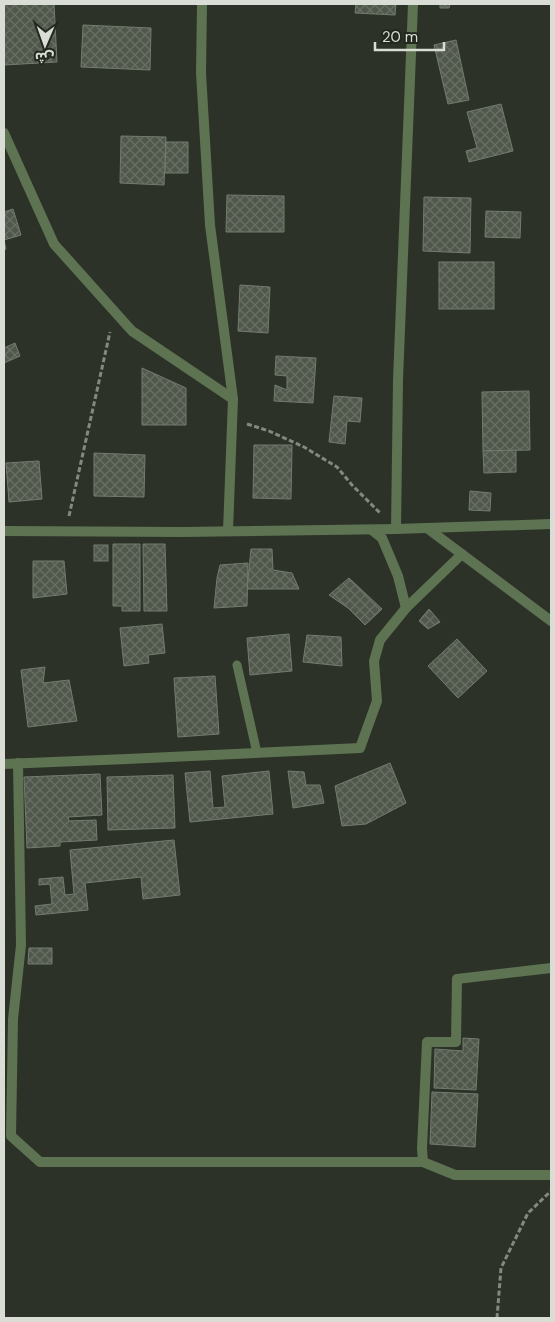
<svg xmlns="http://www.w3.org/2000/svg" width="555" height="1322" viewBox="0 0 555 1322" font-family="'DM Sans','Noto Sans Arabic',sans-serif">
<defs>
<pattern id="building-cross-hatch" width="8" height="8" patternUnits="userSpaceOnUse" patternTransform="scale(1.25)"><rect width="8" height="8" fill="#50574b"/><path d="M0 0l8 8M0 8l8-8" fill="none" stroke="#696f64"/></pattern>
</defs>
<rect width="100%" height="100%" fill="#2c3228"/>
<g fill="url(#building-cross-hatch)" stroke="#737b6f">
<polygon points="4,4 54,4 57,62 4,65"/>
<polygon points="356,4 396,4 395,15 355,13"/>
<polygon points="440,4 450,4 449,8 440,8"/>
<polygon points="83,25 151,28 150,70 81,67"/>
<polygon points="456,40 469,100 448,104 434,45"/>
<polygon points="501,104 513,151 469,162 466,151 477,148 467,112"/>
<polygon points="121,136 166,137 164,185 120,183"/>
<polygon points="166,142 188,142 188,173 165,173"/>
<polygon points="227,195 284,196 284,232 226,232"/>
<polygon points="424,197 471,198 470,253 423,251"/>
<polygon points="13,209 21,235 4,240 6,249 4,250 4,212"/>
<polygon points="486,211 521,212 520,238 485,237"/>
<rect x="439" y="262" width="55" height="47"/>
<polygon points="240,285 270,287 268,333 238,331"/>
<polygon points="15,343 20,356 4,363 4,348"/>
<polygon points="276,356 316,358 313,403 274,401 275,385 287,390 287,376 275,375"/>
<polygon points="142,368 186,388 186,425 142,425"/>
<polygon points="529,391 530,450 483,451 482,392"/>
<polygon points="334,396 362,398 360,422 347,421 345,444 329,442"/>
<polygon points="254,445 292,445 291,499 253,498"/>
<polygon points="516,450 516,472 484,473 483,451"/>
<polygon points="94,453 145,455 144,497 94,496"/>
<polygon points="39,461 42,499 9,502 6,463"/>
<polygon points="470,491 491,493 490,511 469,510"/>
<polygon points="113,544 140,544 140,611 122,611 122,606 113,606"/>
<polygon points="143,544 165,544 167,611 144,611"/>
<rect x="94" y="545" width="14" height="16"/>
<polygon points="251,549 272,549 273,570 292,573 299,589 247,589"/>
<polygon points="33,561 64,561 67,594 33,598"/>
<polygon points="248,563 247,606 214,608 217,578 220,565"/>
<polygon points="349,578 382,609 365,625 348,608 329,595"/>
<polygon points="429,609 440,622 428,629 419,621"/>
<polygon points="162,624 165,653 148,655 149,663 124,666 120,628"/>
<polygon points="289,634 292,671 250,675 247,638"/>
<polygon points="307,635 341,637 342,666 303,662"/>
<polygon points="457,639 487,671 458,698 428,666"/>
<polygon points="45,667 43,683 69,680 77,721 28,727 21,670"/>
<polygon points="215,676 219,734 178,737 174,678"/>
<polygon points="390,763 406,803 366,824 342,826 335,786"/>
<polygon points="210,771 213,808 225,807 222,776 269,771 273,814 190,822 185,773"/>
<polygon points="288,771 304,772 306,785 320,785 324,803 293,808"/>
<polygon points="100,774 102,815 68,817 69,821 96,820 97,840 60,842 60,846 27,848 24,777"/>
<polygon points="173,775 175,828 108,830 107,777"/>
<polygon points="174,840 180,895 143,899 141,877 85,883 88,910 36,915 35,906 52,904 50,884 39,885 39,879 63,877 65,895 74,894 70,850"/>
<polygon points="29,948 52,948 52,964 28,964"/>
<polygon points="463,1038 479,1039 476,1090 434,1088 435,1049 463,1051"/>
<polygon points="432,1092 478,1094 475,1147 430,1144"/>
</g>
<g fill="none" stroke-linecap="round" stroke-linejoin="round">
<g stroke="#838880" stroke-width="3" stroke-dasharray="5 2.5" stroke-linecap="butt">
<polyline points="247,424 269,431 304,447 337,467 352,485 380,513"/>
<polyline points="69,516 110,332"/>
<polyline points="497,1318 501,1268 528,1213 551,1191"/>
</g>
<polyline stroke="#5d7351" stroke-width="9" points="237,665 257,753"/>
<g stroke="#5d7351" stroke-width="10">
<polyline points="202,4 201,73 210,225 233,399 228,531"/>
<polyline points="4,133 54,244 132,331 233,399"/>
<polyline points="427,528 551,621"/>
<polyline points="396,529 398,380 413,4"/>
<polyline points="4,531 182,532 396,529 551,524"/>
<polyline points="406,608 462,554"/>
<polyline points="18,763 21,945 13,1019 11,1136 40,1162 423,1162"/>
<polyline points="4,764 127,759 360,748 377,701 374,661 380,640 406,608 398,576 382,538 372,530"/>
<polyline points="551,968 457,979 456,1042 427,1042 422,1148 423,1162 455,1175 551,1175"/>
</g>
</g>
<rect width="555" height="1322" fill="none" stroke="#d9ddd6" stroke-width="10"/>
<g transform="translate(45 45) rotate(182)" stroke="#22281e" stroke-width="4" paint-order="stroke">
<path d="M0-4L9 19L0 12L-9 19Z" fill="#d9ddd6"/>
<text y="-8" font-size="14" font-weight="bold" text-anchor="middle" fill="#d9ddd6">ش</text>
</g>
<path d="M375 42v8h69v-8" fill="none" stroke="#d9ddd6" stroke-width="2.5"/>
<text x="382" y="42" font-size="15" fill="#d9ddd6" stroke="#22281e" stroke-width="4" paint-order="stroke">20 m</text>
</svg>
